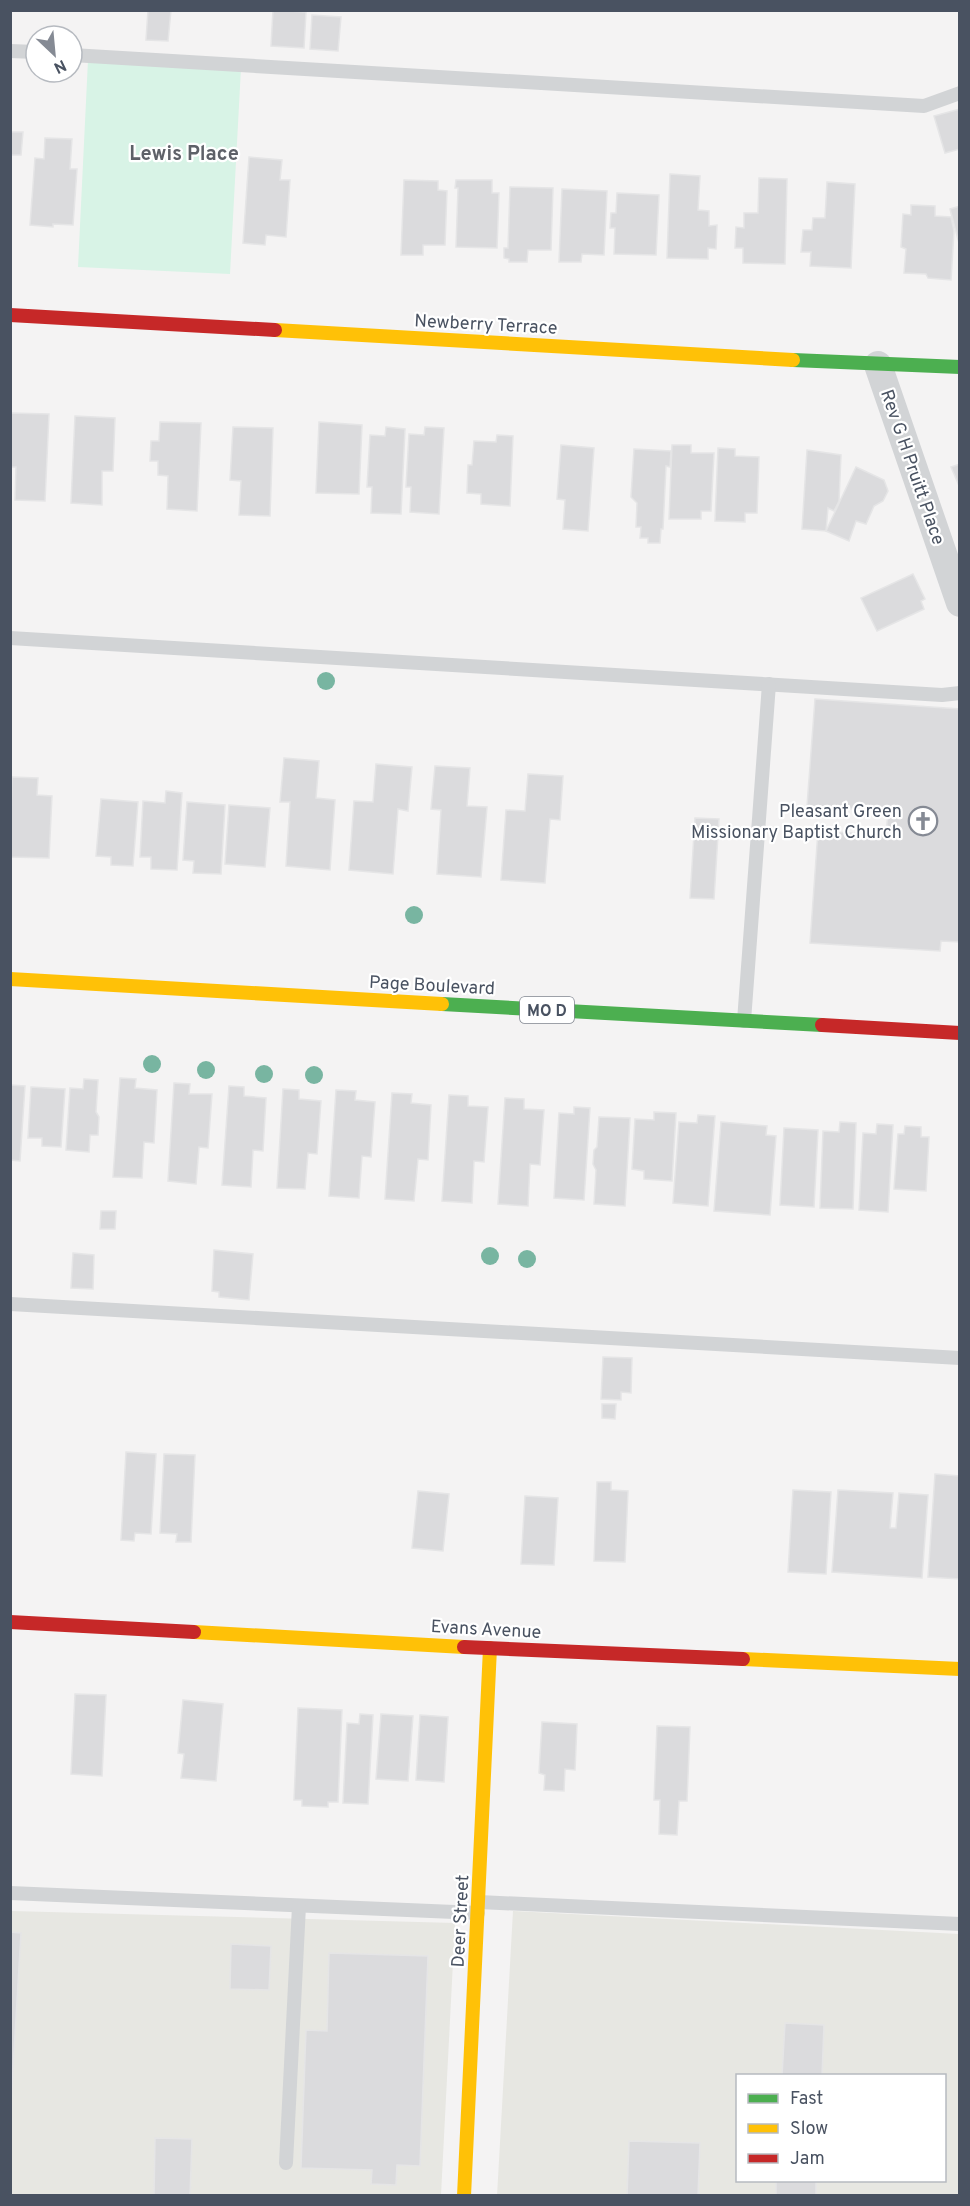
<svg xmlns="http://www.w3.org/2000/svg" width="970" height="2206" viewBox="0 0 970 2206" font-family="Overpass,sans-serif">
<rect width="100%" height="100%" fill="#f4f3f3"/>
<g fill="#e7e7e2" fill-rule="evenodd">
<polygon points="11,1911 455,1923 441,2195 11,2196"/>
<path d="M513,1911L959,1934V2195L497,2196ZM738,2076H944V2180H738Z"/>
</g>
<polygon fill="#d8f3e6" points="88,60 241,68 230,274 78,267"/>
<g fill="#dbdbdd" stroke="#e5e5e6" stroke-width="1.5">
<polygon points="148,10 171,10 168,41 146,40"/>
<polygon points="273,10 306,12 304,48 271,46"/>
<polygon points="312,15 341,17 338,51 310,49"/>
<polygon points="960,109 960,149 945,153 934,116"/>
<polygon points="10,132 23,132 21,155 10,155"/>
<polygon points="45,138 72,139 70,169 77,169 73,225 53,224 53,227 30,225 35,158 44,159"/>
<polygon points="249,157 282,160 280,180 290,180 286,237 266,235 265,245 243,243"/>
<polygon points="670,174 700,176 698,210 709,211 709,226 717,225 716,249 708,248 708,259 667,258"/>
<polygon points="759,178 787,179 785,264 743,263 743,248 735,248 736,227 744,228 744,213 758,213"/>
<polygon points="404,180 438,181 438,190 447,191 445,245 423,245 423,255 401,255"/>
<polygon points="456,180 492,180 492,193 499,193 497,248 456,247 458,188 455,188"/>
<polygon points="827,182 855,184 851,268 810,266 811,252 801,252 803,230 812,230 813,218 825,218"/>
<polygon points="510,187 553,188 551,250 528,250 527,262 509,262 509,259 504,258 504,248 508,248"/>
<polygon points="562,189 607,191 604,255 582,254 581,262 559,262"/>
<polygon points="617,193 659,195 656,255 614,254 615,228 610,228 611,213 616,213"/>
<polygon points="911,205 935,206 935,216 951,217 954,231 951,280 928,278 926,274 904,273 906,249 901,247 903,214 911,215"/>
<polygon points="960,206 960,247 950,209"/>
<polygon points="10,413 49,414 45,501 15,500 16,467 10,467"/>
<polygon points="75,416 115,418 113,471 102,471 102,505 71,503"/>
<polygon points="160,422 201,423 197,511 167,509 168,476 158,475 158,461 150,461 151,441 159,441"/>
<polygon points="319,422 362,425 359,494 316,493"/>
<polygon points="233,427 273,428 270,516 239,515 241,481 230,480"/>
<polygon points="386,427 405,429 401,514 371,513 372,487 367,487 370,435 385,436"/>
<polygon points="425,427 444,428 439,514 410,512 411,487 406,487 409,434 424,435"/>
<polygon points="497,435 513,436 510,506 481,504 481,494 467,493 468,465 472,465 474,441 496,442"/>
<polygon points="561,445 594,448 588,531 563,529 565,500 557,499"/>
<polygon points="672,445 691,445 691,453 714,453 711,511 701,511 701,519 669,519"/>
<polygon points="718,448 735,449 735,456 759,457 757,513 745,513 745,522 715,521"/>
<polygon points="634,449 671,451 670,467 666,466 663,529 661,529 660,543 648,543 648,538 640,538 641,527 636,527 637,503 631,497"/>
<polygon points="807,450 841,455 839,501 834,511 828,508 826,531 802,529"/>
<polygon points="960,464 960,488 951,467"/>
<polygon points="856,467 884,480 888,491 883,501 874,506 866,524 856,521 849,541 826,531"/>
<polygon points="913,574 925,599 921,601 924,609 877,631 861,598"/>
<polygon points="815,699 960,709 960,942 941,941 940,951 810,943 818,831 886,835 888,811 807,806"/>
<polygon points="284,758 319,761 316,798 335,800 330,870 286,866 290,802 280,802"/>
<polygon points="376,764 412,767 408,811 398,809 393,874 349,870 354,801 373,802"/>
<polygon points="435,766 470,768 467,806 487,807 481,877 437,874 441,810 431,809"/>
<polygon points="528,774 563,776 560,820 550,819 545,883 501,880 506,810 525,811"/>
<polygon points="12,777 38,778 37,795 52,796 49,858 10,857"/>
<polygon points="166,791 182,793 177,870 151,869 151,857 140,857 143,801 165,803"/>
<polygon points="101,799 138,802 133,866 111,865 111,857 96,856"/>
<polygon points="187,802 225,805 221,874 193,873 194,861 183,860"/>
<polygon points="229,805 270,808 265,867 225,864"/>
<polygon points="695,818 719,819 714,899 690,898"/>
<polygon points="120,1078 136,1079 135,1088 157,1090 154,1143 144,1142 142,1178 113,1177"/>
<polygon points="84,1079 98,1080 96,1112 99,1117 98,1135 90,1135 89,1152 66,1150 70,1088 83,1089"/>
<polygon points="174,1083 190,1084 189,1094 212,1094 208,1148 199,1147 196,1184 168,1181"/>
<polygon points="10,1085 25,1086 20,1161 10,1160"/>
<polygon points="229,1086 244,1087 244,1096 266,1098 263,1151 253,1150 251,1187 222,1185"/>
<polygon points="31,1087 65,1089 61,1147 42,1146 42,1138 28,1138"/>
<polygon points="283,1089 299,1090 299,1099 321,1101 317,1154 308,1153 305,1189 277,1188"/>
<polygon points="336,1090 356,1091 355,1100 375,1102 371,1157 362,1156 359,1198 329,1196"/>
<polygon points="392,1093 412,1094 411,1103 431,1105 428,1160 418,1159 414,1201 385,1199"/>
<polygon points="449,1095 468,1096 468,1106 488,1107 484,1162 474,1161 472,1203 442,1201"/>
<polygon points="505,1098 524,1099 524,1109 544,1110 540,1165 530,1164 528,1206 498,1204"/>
<polygon points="574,1107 590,1108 584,1200 554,1198 559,1113 574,1114"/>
<polygon points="654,1112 676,1113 672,1181 644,1179 644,1171 632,1169 635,1119 654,1120"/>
<polygon points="698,1115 715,1116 708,1206 673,1203 679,1122 697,1123"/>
<polygon points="599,1117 630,1118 625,1206 594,1204 596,1170 593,1164 594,1150 597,1147"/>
<polygon points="721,1122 767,1126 766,1135 776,1136 770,1215 714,1211"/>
<polygon points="840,1122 856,1123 853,1209 820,1208 823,1131 839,1132"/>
<polygon points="877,1124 893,1125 888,1212 859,1210 863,1133 876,1134"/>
<polygon points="905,1126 921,1127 921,1137 929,1137 926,1191 894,1189 898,1134 904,1134"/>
<polygon points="784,1128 818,1130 814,1207 780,1205"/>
<polygon points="101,1211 116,1211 115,1229 100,1229"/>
<polygon points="214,1250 253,1254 249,1300 219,1297 219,1292 212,1291"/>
<polygon points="73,1253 94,1255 93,1289 71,1288"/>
<polygon points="603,1357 632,1358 631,1393 621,1392 621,1400 601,1399"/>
<polygon points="602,1404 616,1404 615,1419 602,1418"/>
<polygon points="126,1452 156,1454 151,1534 135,1533 134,1541 121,1540"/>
<polygon points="164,1454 195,1455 191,1542 176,1542 177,1534 160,1533"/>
<polygon points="935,1474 960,1476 960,1579 928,1577"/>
<polygon points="597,1482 611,1482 611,1490 628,1491 625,1562 594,1561"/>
<polygon points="793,1490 831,1492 826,1574 788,1572"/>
<polygon points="838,1490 893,1493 890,1528 896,1528 899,1493 928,1495 922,1578 832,1572"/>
<polygon points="418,1491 449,1494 443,1551 412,1548"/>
<polygon points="525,1496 558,1498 554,1565 521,1564"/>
<polygon points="75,1694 106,1695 102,1776 71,1774"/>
<polygon points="183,1700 223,1704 216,1781 181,1778 184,1754 178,1753"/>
<polygon points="298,1708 342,1710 338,1802 328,1802 328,1807 302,1806 302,1800 294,1800"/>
<polygon points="360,1714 373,1715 368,1804 343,1803 347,1723 359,1724"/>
<polygon points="381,1714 413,1716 408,1781 376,1779"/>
<polygon points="420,1715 448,1717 444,1782 416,1780"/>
<polygon points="542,1722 577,1724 575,1770 565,1769 564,1791 544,1790 545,1775 539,1773"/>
<polygon points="657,1726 690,1727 687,1801 679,1801 677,1835 659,1834 660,1800 654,1800"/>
<polygon points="10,1932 21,1933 10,2120"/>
<polygon points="231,1944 271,1946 269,1990 230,1989"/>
<polygon points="329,1953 428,1956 420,2166 397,2165 396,2185 371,2184 372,2170 301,2168 306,2030 327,2031"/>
<polygon points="785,2023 824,2025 822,2076 782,2076"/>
<polygon points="155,2138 192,2139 190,2196 154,2196"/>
<polygon points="629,2141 700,2143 698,2196 627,2196"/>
<rect x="776" y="2180" width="40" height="16"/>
</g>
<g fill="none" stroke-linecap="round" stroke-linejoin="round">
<g stroke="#d2d4d6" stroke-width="14">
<polyline points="10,51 36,52"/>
<polyline points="72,55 924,106 960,93"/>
<polyline points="10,638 942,695 960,693"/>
<polyline points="744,1021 769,684"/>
<polyline points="10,1304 960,1358"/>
<polyline points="10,1893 478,1913"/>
<polyline points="479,1902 960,1924"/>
<polyline points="286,2163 299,1906"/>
</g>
<polyline stroke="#d2d4d6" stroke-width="28" points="878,365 960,603"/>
<g stroke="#4caf50" stroke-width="14">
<polyline points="793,360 960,367"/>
<polyline points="442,1004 822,1025"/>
</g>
<g stroke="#ffc107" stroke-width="14">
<polyline points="275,330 793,360"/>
<polyline points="10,979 442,1004"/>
<polyline points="194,1632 464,1647"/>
<polyline points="743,1659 960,1669"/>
<polyline points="464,2196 490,1648"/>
</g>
<g stroke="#c62828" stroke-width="14">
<polyline points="10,315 275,330"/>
<polyline points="822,1025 960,1033"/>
<polyline points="10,1622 194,1632"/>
<polyline points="464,1647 743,1659"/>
</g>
</g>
<g fill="#78b5a1">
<circle cx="326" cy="681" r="9"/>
<circle cx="414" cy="915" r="9"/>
<circle cx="152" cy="1064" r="9"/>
<circle cx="206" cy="1070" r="9"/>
<circle cx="264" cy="1074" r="9"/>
<circle cx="314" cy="1075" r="9"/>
<circle cx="490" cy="1256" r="9"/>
<circle cx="527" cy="1259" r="9"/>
</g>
<defs>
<g id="church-ring" transform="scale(1.5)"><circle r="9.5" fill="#fff" stroke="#858a94" stroke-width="1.5"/><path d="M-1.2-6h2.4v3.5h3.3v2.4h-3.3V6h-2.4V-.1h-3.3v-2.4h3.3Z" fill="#858a94"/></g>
</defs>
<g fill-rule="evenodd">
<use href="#church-ring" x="923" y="821"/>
</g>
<g text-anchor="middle" stroke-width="4.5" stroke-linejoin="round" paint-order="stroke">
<rect fill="#fff" stroke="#808690" stroke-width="1.5" x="520" y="997" width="54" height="26" rx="4.5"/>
<g font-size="16" font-weight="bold" fill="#495261">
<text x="547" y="1016">MO D</text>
</g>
<g font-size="18" fill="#495261" stroke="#fff">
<text transform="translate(486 324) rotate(3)" y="6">Newberry Terrace</text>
<text transform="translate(913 467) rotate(71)" y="6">Rev G H Pruitt Place</text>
<text transform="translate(432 985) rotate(3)" y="6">Page Boulevard</text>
<text transform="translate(486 1629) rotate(3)" y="6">Evans Avenue</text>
<text transform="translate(460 1921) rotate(-87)" y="6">Deer Street</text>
</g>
<g font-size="18" fill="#495261" stroke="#fff" text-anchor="end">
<text x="902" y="817">Pleasant Green<tspan x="902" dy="21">Missionary Baptist Church</tspan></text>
</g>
<g font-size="20" font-weight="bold" fill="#5e6168" stroke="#fff">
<text x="184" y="160">Lewis Place</text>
</g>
</g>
<rect width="970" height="2206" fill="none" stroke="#495261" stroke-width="24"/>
<rect x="736" y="2074" width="210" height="108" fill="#ffffff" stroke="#b6bac0" stroke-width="1.5"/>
<rect x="748" y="2094" width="30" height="9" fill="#4caf50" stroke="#b6bac0" stroke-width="1.5"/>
<text x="790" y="2104" font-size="18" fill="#495261">Fast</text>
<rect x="748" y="2124" width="30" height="9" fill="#ffc107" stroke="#b6bac0" stroke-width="1.5"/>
<text x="790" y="2134" font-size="18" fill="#495261">Slow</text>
<rect x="748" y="2154" width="30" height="9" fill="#c62828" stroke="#b6bac0" stroke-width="1.5"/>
<text x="790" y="2164" font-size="18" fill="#495261">Jam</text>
<g transform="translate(54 54) rotate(154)"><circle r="28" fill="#ffffff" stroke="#b6bac0" stroke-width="1.5"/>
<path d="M0-4.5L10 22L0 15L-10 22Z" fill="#858a94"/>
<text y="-9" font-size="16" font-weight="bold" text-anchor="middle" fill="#495261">N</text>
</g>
</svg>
